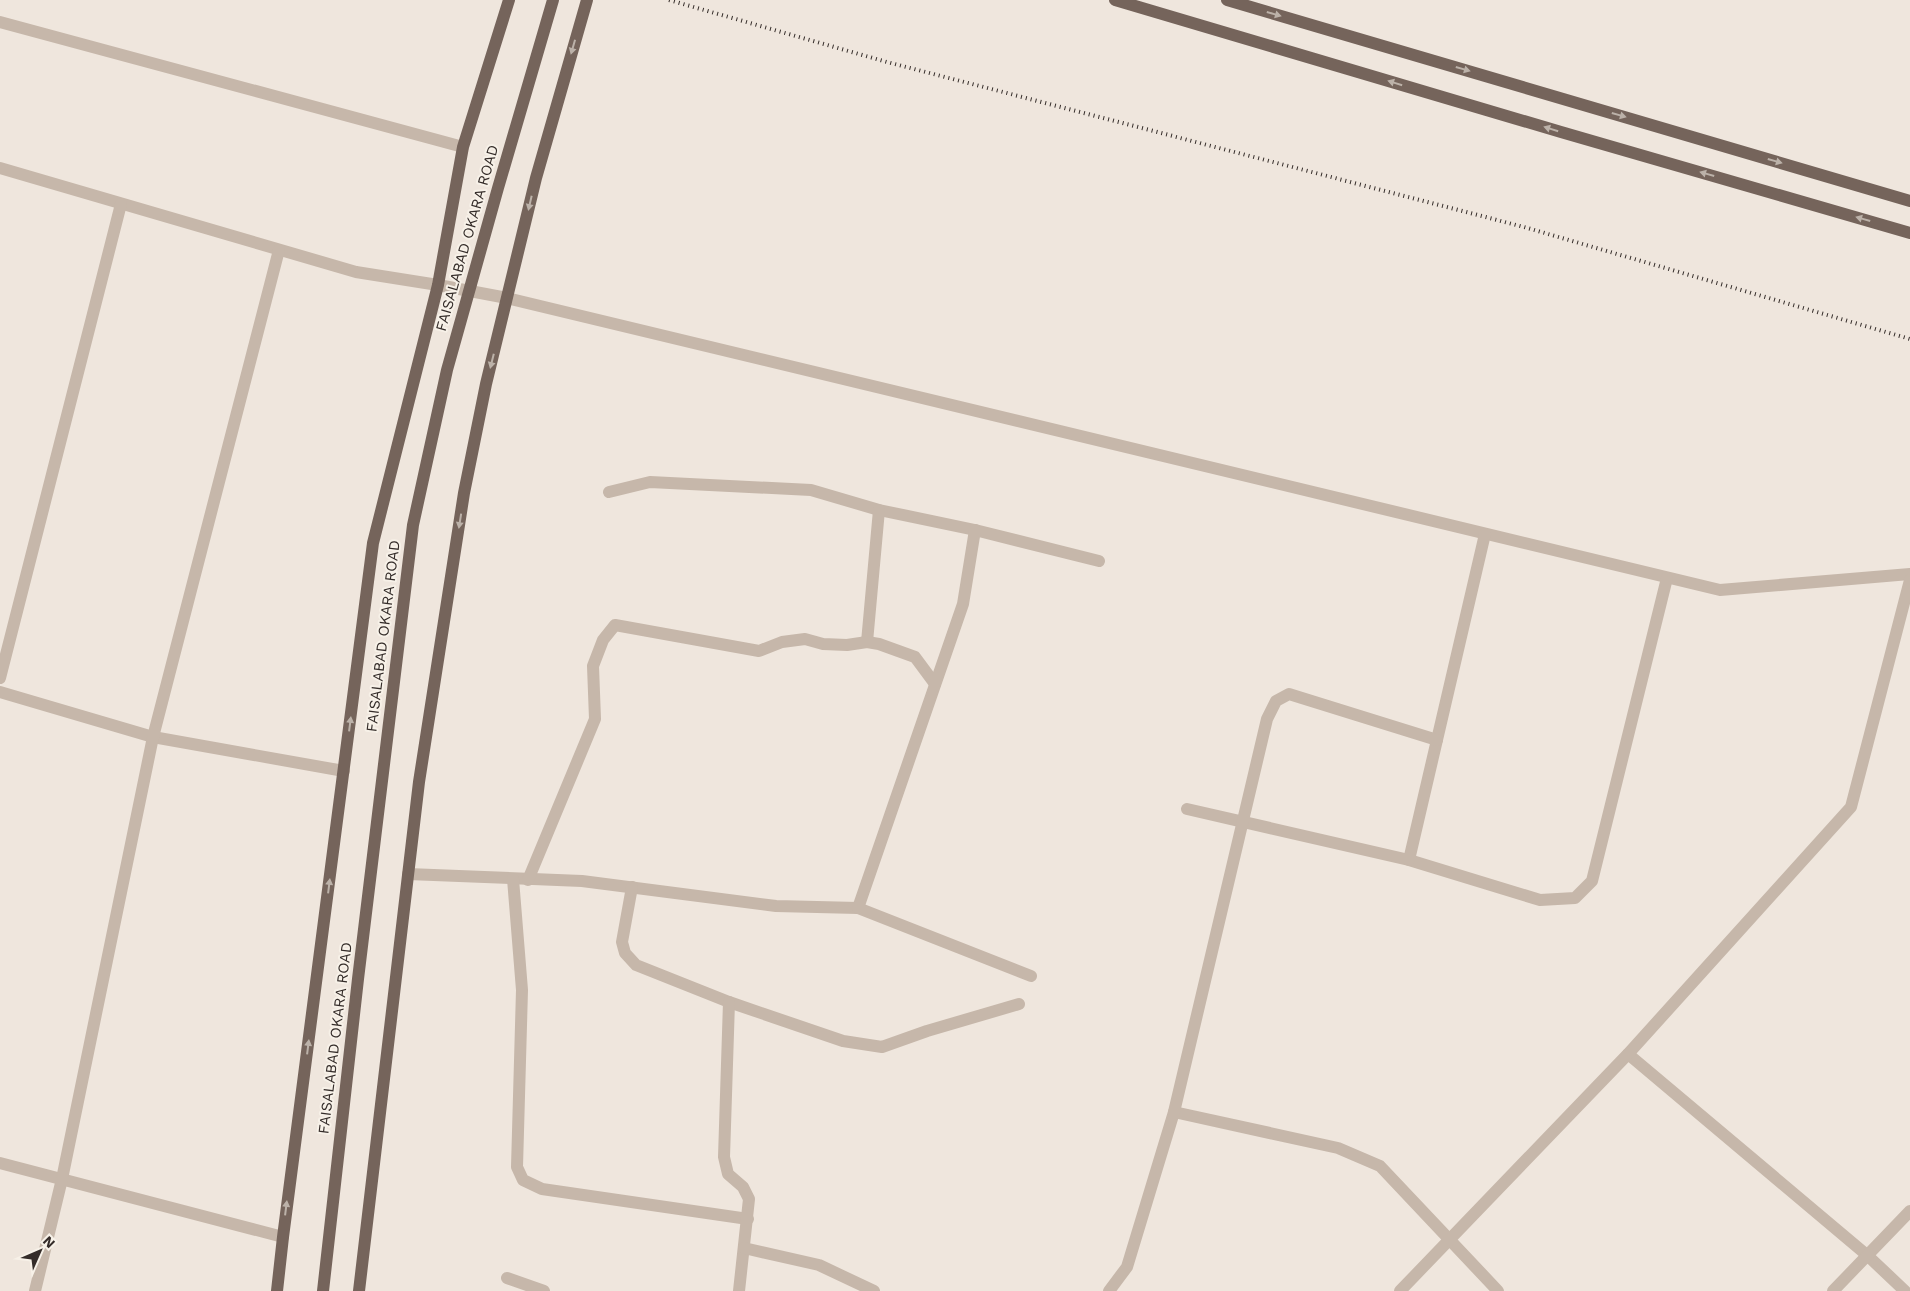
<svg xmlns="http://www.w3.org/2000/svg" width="1910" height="1291" viewBox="0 0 1910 1291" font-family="'Work Sans',sans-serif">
<rect width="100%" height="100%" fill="#efe6dd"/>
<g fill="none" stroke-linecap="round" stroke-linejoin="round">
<g stroke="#c6b7aa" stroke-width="12">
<polyline points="0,22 463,147"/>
<polyline points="0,168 356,272 438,285 507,298 1720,590 1910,574"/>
<polyline points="609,492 650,482 811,490 879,510 975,530 1099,561"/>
<polyline points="867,642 879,510"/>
<polyline points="0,678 121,204"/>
<polyline points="0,692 153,737 344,771"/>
<polyline points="1187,809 1409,860 1540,900 1575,898 1592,881 1667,578"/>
<polyline points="1409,860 1485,534"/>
<polyline points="408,874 582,881 776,906 858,908 1031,976"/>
<polyline points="513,879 522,990 517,1167 523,1180 542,1189 748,1219"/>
<polyline points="528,880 595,719 593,666 603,640 615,625 759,651 782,642 805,639 823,644 847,645 867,642 879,644 915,657 935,684"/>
<polyline points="632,887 622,942 625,953 636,965 729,1002 843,1041 882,1047 927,1031 1019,1004"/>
<polyline points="858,908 963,604 975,530"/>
<polyline points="729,1002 724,1157 728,1174 743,1187 749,1199 739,1291"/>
<polyline points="1628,1054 1868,1256 1905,1291"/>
<polyline points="1174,1112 1338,1148 1380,1166 1498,1291"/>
<polyline points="0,1163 283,1237"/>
<polyline points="744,1248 819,1265 874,1291"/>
<polyline points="507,1278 544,1291"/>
<polyline points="35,1291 62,1179 153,737 279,250"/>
<polyline points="1109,1291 1127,1267 1174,1112 1267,719 1276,701 1289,694 1437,740"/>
<polyline points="1400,1291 1628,1054 1851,807 1910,580"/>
<polyline points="1833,1291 1910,1211"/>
</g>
<g stroke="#75645b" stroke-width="12">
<polyline points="1115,0 1561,132 1910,233"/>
<polyline points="1227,0 1910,201"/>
<polyline points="277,1291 283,1237 373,543 438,285 463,147 509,0"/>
<polyline points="359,1291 419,782 464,493 486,384 536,178 587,0"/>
</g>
<polyline stroke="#342c29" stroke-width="4" stroke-dasharray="1 4" stroke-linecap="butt" points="669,0 887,62 1524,227 1910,339"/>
<polyline stroke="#75645b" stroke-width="12" points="323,1291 358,979 413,525 447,370 498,188 553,0"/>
</g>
<defs><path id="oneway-solid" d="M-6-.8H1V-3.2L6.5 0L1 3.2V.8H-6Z" transform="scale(1.25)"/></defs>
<g fill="#bcb2a9">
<use href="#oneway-solid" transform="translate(1274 14) rotate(16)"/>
<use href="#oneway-solid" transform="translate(573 47) rotate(106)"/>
<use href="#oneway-solid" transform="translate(1463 69) rotate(16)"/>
<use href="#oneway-solid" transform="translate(1395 83) rotate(-163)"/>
<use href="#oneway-solid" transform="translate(1619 115) rotate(16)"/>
<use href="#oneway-solid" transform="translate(1551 129) rotate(-163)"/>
<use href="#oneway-solid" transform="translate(1775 161) rotate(16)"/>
<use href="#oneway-solid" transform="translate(1707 174) rotate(-164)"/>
<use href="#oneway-solid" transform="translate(530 203) rotate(103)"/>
<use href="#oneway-solid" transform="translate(1863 219) rotate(-164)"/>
<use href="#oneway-solid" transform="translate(492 361) rotate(104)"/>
<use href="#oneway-solid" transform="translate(460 521) rotate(99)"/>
<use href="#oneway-solid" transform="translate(350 724) rotate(-83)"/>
<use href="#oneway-solid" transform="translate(329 886) rotate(-83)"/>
<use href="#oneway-solid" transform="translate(308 1047) rotate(-83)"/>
<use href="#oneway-solid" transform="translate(286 1208) rotate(-83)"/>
</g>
<g text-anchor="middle" stroke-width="4" stroke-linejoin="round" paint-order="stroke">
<g font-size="15" fill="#342c29" stroke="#f7f1e8">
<text transform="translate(467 238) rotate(-74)" y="5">FAISALABAD OKARA ROAD</text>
<text transform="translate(383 636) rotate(-83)" y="5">FAISALABAD OKARA ROAD</text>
<text transform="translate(335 1038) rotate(-83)" y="5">FAISALABAD OKARA ROAD</text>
</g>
</g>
<g transform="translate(40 1251) rotate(45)" stroke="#f7f1e8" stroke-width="4" paint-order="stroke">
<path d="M0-4L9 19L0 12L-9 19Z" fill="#342c29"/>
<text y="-8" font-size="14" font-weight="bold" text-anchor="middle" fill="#342c29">N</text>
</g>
</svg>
